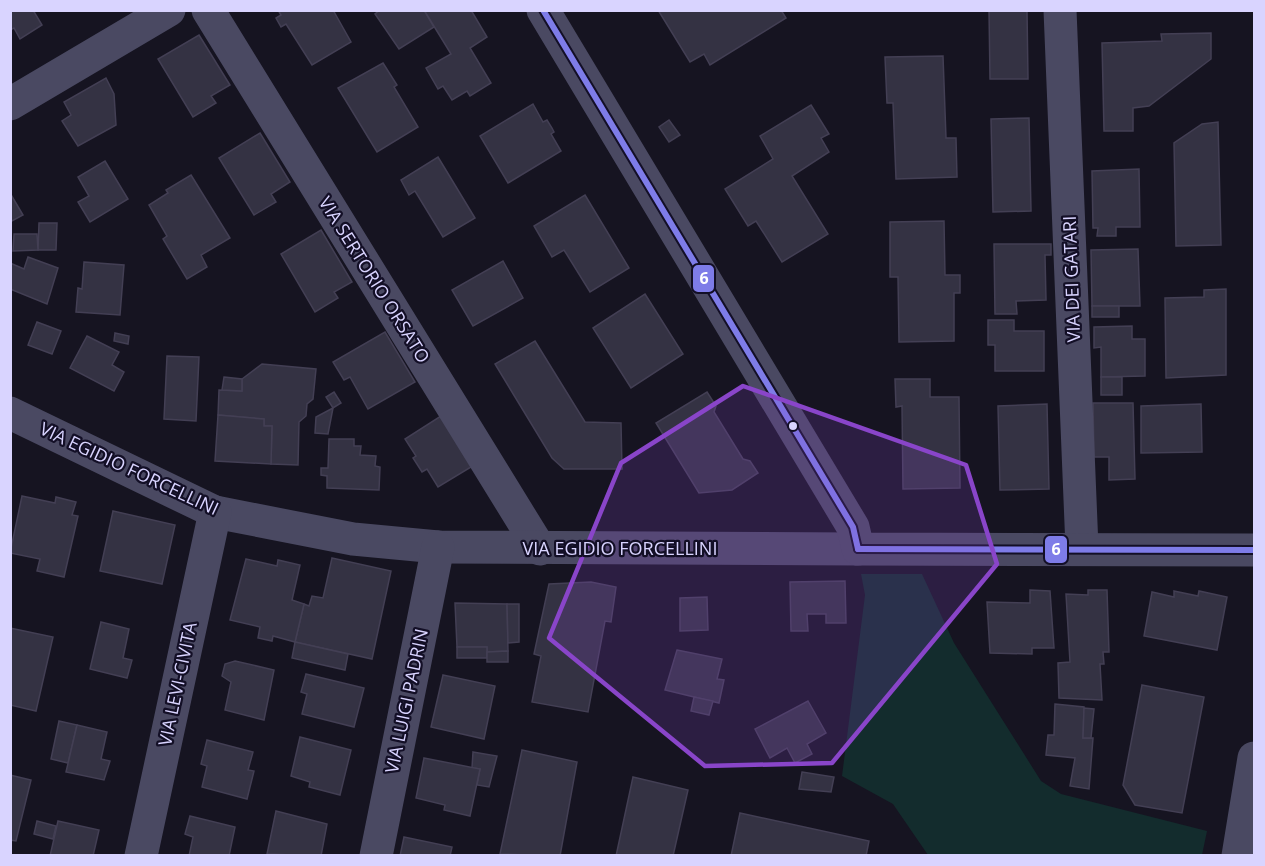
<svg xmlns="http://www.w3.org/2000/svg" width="1265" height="866" viewBox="0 0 1265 866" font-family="'Open Sans',sans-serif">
<rect width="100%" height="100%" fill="#161421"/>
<polygon fill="#132c2d" points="861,574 922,574 954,643 1041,781 1061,794 1207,831 1202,855 928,855 893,804 842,776 865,595"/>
<g fill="#343243" stroke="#433f54" stroke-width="1.5">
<polygon points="10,10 33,10 42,25 20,39 14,28 10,30"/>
<polygon points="278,10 333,10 351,42 312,65 286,24 281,27 276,18 281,15"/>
<polygon points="380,10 424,10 434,27 399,49 375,14"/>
<polygon points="424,10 471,10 487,37 470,48 491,83 470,96 467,91 452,100 443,86 438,89 426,68 451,54"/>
<polygon points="658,10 781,10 786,18 710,65 704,54 690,62"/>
<polygon points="989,10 1027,10 1028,79 990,79"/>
<polygon points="1211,33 1211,59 1149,106 1133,108 1133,131 1104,131 1102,43 1162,41 1161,34"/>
<polygon points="199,35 230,85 211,96 216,103 193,117 158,59"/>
<polygon points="943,56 946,138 956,138 957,177 896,179 893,103 887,103 885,57"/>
<polygon points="383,63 397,85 394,87 418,127 377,152 338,88"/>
<polygon points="106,78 114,94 116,125 78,146 62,121 71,115 64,102"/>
<polygon points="533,104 543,122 547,120 552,128 554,132 551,134 561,151 508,183 480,136"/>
<polygon points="811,105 829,134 821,138 829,152 792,176 828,234 782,262 756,221 748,226 725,189 773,159 760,136"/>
<polygon points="1029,118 1031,211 993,212 991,119"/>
<polygon points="669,120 680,135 669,142 659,127"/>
<polygon points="1218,122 1221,245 1176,246 1174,143 1202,124"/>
<polygon points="260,133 290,182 271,194 276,202 254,215 219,158"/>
<polygon points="438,157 475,218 443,237 415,191 409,195 401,180"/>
<polygon points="105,161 128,199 90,222 78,202 89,196 78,177"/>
<polygon points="1139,169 1140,227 1116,227 1116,236 1097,236 1098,228 1093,228 1092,171"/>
<polygon points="191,175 230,238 201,255 207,267 187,279 163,239 167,236 149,205 168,193 166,190"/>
<polygon points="10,193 23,215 10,222"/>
<polygon points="585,195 629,268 590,292 564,250 552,257 534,226"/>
<polygon points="944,221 945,275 960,275 960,293 954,293 954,341 899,342 898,277 890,277 890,222"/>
<polygon points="39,223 57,223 56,250 38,250"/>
<polygon points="321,230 352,282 334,292 338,298 315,312 281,254"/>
<polygon points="14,234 37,234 38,250 13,251"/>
<polygon points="994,244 1051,244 1051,255 1045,255 1046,300 1016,301 1017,314 995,314"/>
<polygon points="1138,249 1140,306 1092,306 1091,250"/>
<polygon points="28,257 58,268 47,304 10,289 10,263 24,269"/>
<polygon points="503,261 523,298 473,326 452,290"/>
<polygon points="84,262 124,265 120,315 76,312 78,288 82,289"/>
<polygon points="1226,289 1226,375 1166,378 1165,298 1204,297 1204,290"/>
<polygon points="645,294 683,354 631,388 593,328"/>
<rect x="1092" y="306" width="27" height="11"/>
<polygon points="988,320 1014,320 1014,331 1044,331 1044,371 995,371 995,345 988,345"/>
<polygon points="37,322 61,331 52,354 28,345"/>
<polygon points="1132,326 1132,339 1145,339 1145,376 1101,377 1101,347 1094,348 1094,327"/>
<polygon points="385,332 415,382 368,409 350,377 344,380 333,362"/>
<polygon points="115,333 129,336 128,344 114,341"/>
<polygon points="87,336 119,352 112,365 124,372 114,391 70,368"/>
<polygon points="535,341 585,422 621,423 622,469 564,469 552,458 495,364"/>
<polygon points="167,356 199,357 196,421 164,419"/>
<polygon points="262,364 316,369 313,399 307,404 306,416 299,422 298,465 271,464 272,426 264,426 264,419 218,415 219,390 242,391 242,379"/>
<polygon points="224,377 242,379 242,391 222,390"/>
<rect x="1101" y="377" width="21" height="18"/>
<polygon points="895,379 930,379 930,397 959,397 960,488 903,489 902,406 896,407"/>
<polygon points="334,392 341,403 333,408 326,397"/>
<polygon points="707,392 716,406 714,412 743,459 750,461 758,473 732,490 699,493 656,423"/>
<polygon points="1093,403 1133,403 1135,479 1109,480 1109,457 1094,457"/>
<polygon points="1047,404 1049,489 1000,490 998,406"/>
<polygon points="1201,404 1202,452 1141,453 1141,406"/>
<polygon points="333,408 328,434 315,433 316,417"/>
<polygon points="444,414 476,464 438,487 427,469 422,472 413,458 416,456 405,439"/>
<polygon points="218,415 264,419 264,426 272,426 271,464 215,461"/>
<polygon points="329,439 354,439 354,446 361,446 360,455 376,456 375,466 380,467 379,490 327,488 327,476 321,475 321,468 328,468"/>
<polygon points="22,496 55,503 56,497 76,502 72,515 78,516 64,577 37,571 40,559 10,553"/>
<polygon points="113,511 175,525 162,584 100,571"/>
<polygon points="332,558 391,571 372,659 295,642 304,604 309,606 312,596 323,598"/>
<polygon points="246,559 277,566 278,560 300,565 292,600 304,604 295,642 273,636 272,641 258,638 260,627 230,620"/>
<polygon points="845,581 846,623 826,623 826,614 807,614 808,631 791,631 790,582"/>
<polygon points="591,582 616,587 611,622 605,621 588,712 532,702 541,656 534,654 549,584"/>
<polygon points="1030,590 1050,591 1054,648 1032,648 1032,654 990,653 987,602 1030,603"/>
<polygon points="1088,590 1107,590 1109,652 1103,652 1104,664 1100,664 1102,700 1059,698 1058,663 1070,662 1066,594 1088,595"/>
<polygon points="1174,591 1198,596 1199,591 1227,597 1217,650 1144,636 1152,592 1174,597"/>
<polygon points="707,597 708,630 680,631 680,598"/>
<polygon points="455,603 507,604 508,651 487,652 487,647 457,647"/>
<polygon points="507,604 519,604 519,642 508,643"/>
<polygon points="101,622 129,629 123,658 132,660 127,678 90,669"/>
<polygon points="10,628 53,637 36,711 10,705"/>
<polygon points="295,642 348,654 345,670 292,658"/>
<rect x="457" y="647" width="30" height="11"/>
<polygon points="677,650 722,659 717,679 724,680 719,703 665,690"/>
<polygon points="508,651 508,662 487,662 487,652"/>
<polygon points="235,661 274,670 264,720 225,710 231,682 222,676 225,664"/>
<polygon points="306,674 364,688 354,727 302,714 307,694 301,692"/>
<polygon points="443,675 495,686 484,739 431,727"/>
<polygon points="1142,685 1204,697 1182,813 1135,805 1123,785"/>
<polygon points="694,697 713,701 709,715 691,711"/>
<polygon points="808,701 826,733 807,744 812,754 795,763 787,748 770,758 755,729"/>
<polygon points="1055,704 1084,707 1083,738 1093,738 1089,789 1070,786 1075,758 1046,755 1048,735 1054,735"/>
<polygon points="1084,708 1094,709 1091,738 1083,738"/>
<polygon points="59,721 77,725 68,763 51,759"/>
<polygon points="77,725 107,732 101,759 110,761 104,780 66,772"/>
<polygon points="300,737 351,750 340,795 309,787 310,782 291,776"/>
<polygon points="207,740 253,752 248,770 254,771 247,799 202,787 207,766 201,764"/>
<polygon points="522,750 577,762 560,856 500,854"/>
<polygon points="473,752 497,756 489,787 477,785 480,769 472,768"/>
<polygon points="424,758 480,769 470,816 444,810 445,805 416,798"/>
<polygon points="802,772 834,777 831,792 799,789"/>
<polygon points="10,775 31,780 16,841 10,840"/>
<polygon points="633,777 688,790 673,856 616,856"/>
<polygon points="276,811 327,824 321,856 267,854"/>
<polygon points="740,813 869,841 866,856 731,856"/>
<polygon points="190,816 235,827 229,856 189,856 193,837 185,834"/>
<polygon points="37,821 56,826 53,839 34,834"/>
<polygon points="58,821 99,830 93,856 50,856"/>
<polygon points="404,837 452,847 450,856 400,856"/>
</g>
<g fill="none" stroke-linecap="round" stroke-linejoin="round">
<g stroke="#4a4962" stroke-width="33">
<polyline points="208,10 540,549"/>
<polyline points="1060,10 1082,548"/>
<polyline points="10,104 169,10"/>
<polyline points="10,413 215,512 353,539 438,547 858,549"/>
<polyline points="141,856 215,512"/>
<polyline points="376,856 438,547"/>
<polyline points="1238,856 1254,758"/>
</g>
<polyline stroke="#4a4962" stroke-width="33" points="543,10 853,527 858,549 1254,550"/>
<g stroke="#130f26" stroke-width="10">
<g id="bus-1">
<polyline points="543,10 853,527 858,549"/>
<polyline points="858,549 1254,550"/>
</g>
</g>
<use href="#bus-1" stroke="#7e7ce8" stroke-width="6"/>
</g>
<path fill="#8945c9" fill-opacity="0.2" stroke="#8945c9" stroke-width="4.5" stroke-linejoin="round" d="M743,386L966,465L997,564L832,763L705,766L549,638L621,463Z"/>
<circle fill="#d9d4ff" stroke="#130f26" stroke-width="2" cx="793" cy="426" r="5"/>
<g text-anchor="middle" stroke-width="4.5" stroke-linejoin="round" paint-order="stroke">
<g font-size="18" fill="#d9d4ff" stroke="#130f26">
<text transform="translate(1072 279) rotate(-92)" y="6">VIA DEI GATARI</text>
<text transform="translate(374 280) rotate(58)" y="6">VIA SERTORIO ORSATO</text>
<text transform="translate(129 469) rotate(25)" y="6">VIA EGIDIO FORCELLINI</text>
<text x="620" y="555">VIA EGIDIO FORCELLINI</text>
<text transform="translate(178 684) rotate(-78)" y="6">VIA LEVI-CIVITA</text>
<text transform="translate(407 701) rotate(-78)" y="6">VIA LUIGI PADRIN</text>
</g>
</g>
<g stroke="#130f26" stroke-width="2">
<rect x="692" y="264" width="23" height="29" rx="6" fill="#7e7ce8"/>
<rect x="1044" y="535" width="24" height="29" rx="6" fill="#7e7ce8"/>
</g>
<g font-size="16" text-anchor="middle" font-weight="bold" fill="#fff">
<text x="704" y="284">6</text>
<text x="1056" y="555">6</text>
</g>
<rect width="1265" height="866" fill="none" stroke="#d9d4ff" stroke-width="24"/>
</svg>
